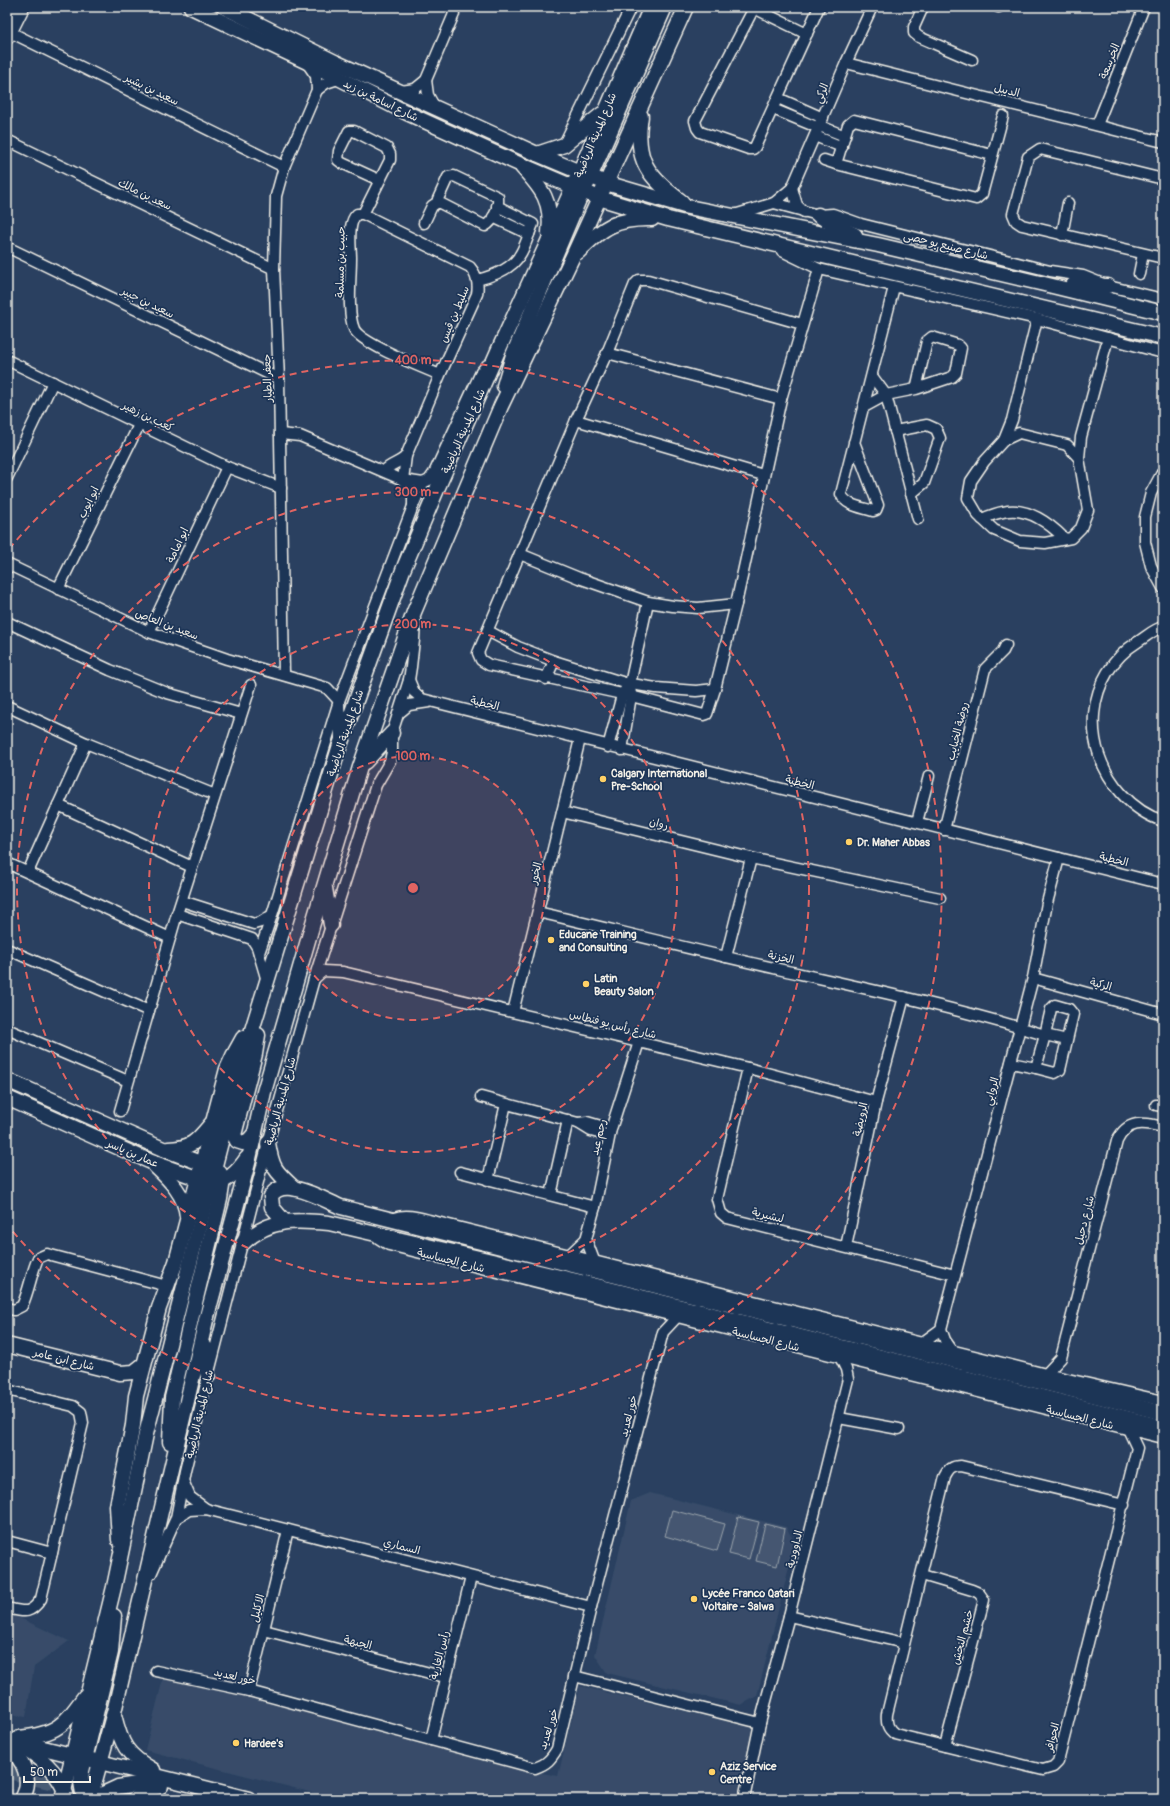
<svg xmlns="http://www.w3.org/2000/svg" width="1170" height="1806" viewBox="0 0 1170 1806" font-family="Pangolin,'Playpen Sans Arabic',sans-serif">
<rect width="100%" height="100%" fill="#2a4060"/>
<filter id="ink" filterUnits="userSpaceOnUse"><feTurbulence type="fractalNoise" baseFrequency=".025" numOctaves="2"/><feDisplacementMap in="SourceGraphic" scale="8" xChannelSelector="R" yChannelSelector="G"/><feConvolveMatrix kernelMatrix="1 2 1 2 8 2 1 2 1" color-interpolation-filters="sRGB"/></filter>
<g filter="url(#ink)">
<g fill="#374c69">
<polygon points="650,1493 786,1527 795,1543 757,1696 741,1705 607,1673 595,1655 631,1501"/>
<polygon points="7,1612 69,1641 34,1667 26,1717 7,1714"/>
<polygon points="164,1675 537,1772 558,1776 580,1686 754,1728 737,1799 337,1799 145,1750"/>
</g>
<g fill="#445771" stroke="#9ca4ac">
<polygon points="672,1510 725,1524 717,1551 665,1536"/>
<polygon points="738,1517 759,1522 749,1559 729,1554"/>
<polygon points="765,1524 785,1529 777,1566 756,1561"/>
</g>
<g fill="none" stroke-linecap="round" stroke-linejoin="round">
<g stroke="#485b74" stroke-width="19" stroke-dasharray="19 10" stroke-linecap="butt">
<polyline points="7,1769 129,1799"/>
<polyline points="7,1798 12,1799"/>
</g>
<g stroke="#f4f1e8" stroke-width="13">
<g id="street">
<polyline points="923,7 914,27 914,33 919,37 972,60"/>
<polyline points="998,7 999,7"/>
<polyline points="10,32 284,167"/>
<polyline points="807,34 754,8 695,121 697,128 700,132 749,149 753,149 755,147 819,7"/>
<polyline points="846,63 1163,142"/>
<polyline points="426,80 428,95 434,106"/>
<polyline points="317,90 326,83 338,79"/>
<polyline points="401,91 415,89 426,80 454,14 452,7"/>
<polyline points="778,98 823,118"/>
<polyline points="773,109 819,128"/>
<polyline points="1097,125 1144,7"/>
<polyline points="820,126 845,136"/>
<polyline points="815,136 842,147"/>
<polyline points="7,140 274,269"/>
<polyline points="565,142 631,7"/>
<polyline points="992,155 854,120 848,125 836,164 976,199 982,194 1003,116"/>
<polyline points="824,160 836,164"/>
<path d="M454,176L498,197C499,207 494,221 485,226L438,202V199L448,177Z"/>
<polyline points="1163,179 1040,149 1028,157 1013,214 1016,221 1022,225 1163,258"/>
<polyline points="792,188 797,205 804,212"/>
<polyline points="774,203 792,188 846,63 872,7"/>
<polyline points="363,214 390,160 390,154 387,148 354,131 349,131 339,151 338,160 342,163 379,180"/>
<polyline points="734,215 774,203 818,215 833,214 861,224 1050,271 1083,276 1108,286 1163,299"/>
<polyline points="493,217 529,234"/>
<polyline points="424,223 432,206 438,202"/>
<polyline points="1062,235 1068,203"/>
<polyline points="7,247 279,379"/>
<polyline points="782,251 819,269 1037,319 1163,353"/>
<polyline points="1139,274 1143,254"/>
<path d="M477,280C493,276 513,269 521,253C526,244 529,233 533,224L497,206"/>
<polyline points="1037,319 1012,420 1004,440 984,462 971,481 968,498 978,515 994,530 1020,541 1045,543 1071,538 1081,528 1088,510 1079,458 1081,437 1108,338"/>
<polyline points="802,324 648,280 639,280 635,284 607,353 576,420 478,653 481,660 489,665 631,696 704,715 707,714 715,689 736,604 781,399 819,269"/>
<polyline points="607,353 781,399"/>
<polyline points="7,360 227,467 281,488"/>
<polyline points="872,376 886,395 918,519"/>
<polyline points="864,407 886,395 916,389 952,377 956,373 961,348 958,345 932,337 927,341 916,389"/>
<polyline points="576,420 763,475"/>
<polyline points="895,431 927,425 936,429 940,438 924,483 911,494"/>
<polyline points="280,434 300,436 403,480 423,483 429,480 434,473 481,372 487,365"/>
<polyline points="1004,440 1019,433 1067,445 1079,458"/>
<path d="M854,442L878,505L876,510L873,511C861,507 846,506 841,494L894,287"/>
<path d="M384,471C390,464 400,463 406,456"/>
<polyline points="1163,471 1151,493 1145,517 1145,542 1151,566 1163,588"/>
<polyline points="7,478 53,382"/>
<path d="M413,506V495L403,480L406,456L440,375L477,294C479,283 477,275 470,267L363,214H357C347,223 351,246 351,258C351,277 347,313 354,329C361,344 422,367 440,375"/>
<path d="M982,519C989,516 996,513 1003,512C1027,506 1049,523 1065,539"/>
<polyline points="520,554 579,578 648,602 673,606 698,608 736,604"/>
<polyline points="7,564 149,632 227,659 327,688 339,701 340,739"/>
<polyline points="58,589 139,425"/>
<polyline points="7,622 110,670 167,693 241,714"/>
<path d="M1163,627C1154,629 1147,636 1139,641C1084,675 1080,748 1122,794C1133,806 1147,816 1163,821"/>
<polyline points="488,631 518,647 554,661 625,683 656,688 696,691 715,689"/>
<polyline points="149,632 227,467"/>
<polyline points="284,674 279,379 274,269 276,196 284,167 317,90 316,76 307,63"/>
<polyline points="546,679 554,661"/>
<polyline points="409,680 414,692 422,699 1163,884"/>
<polyline points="7,706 86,743 215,795"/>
<polyline points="398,714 409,705 429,702"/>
<polyline points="608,747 622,695 625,690"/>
<polyline points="622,750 631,696 630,684 648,602"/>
<polyline points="58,805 192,867"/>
<polyline points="562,812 751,858 940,898"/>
<polyline points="917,822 929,776"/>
<polyline points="944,830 985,669 1003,651 1006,645"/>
<polyline points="7,863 170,938"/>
<polyline points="28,872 86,743"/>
<polyline points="182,901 254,924 261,922 272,915"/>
<path d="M538,912C618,931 698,951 778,969C868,989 957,1008 1045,1035L1036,1068L1011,1063"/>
<polyline points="177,914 252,939 257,947 267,981"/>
<polyline points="7,949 149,1011"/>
<polyline points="259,953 272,915 339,701 413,506 423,483"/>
<polyline points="726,957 751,858"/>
<polyline points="1033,978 1163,1014"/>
<polyline points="314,979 323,971 343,972 748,1068 876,1102"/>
<polyline points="513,1012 580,739"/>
<polyline points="7,1029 128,1081"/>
<polyline points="748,1068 717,1199 721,1213 727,1218 955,1275"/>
<polyline points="1036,1068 1055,1073 1060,1070 1073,1014 1069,1009 1055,1005 1051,1009 1045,1035 1067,1040"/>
<polyline points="481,1097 578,1123 587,1122 611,1129"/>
<polyline points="1156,1105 1163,1106"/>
<polyline points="120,1111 177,914 251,685"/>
<polyline points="578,1123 591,1131 609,1136"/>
<polyline points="460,1172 595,1207"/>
<polyline points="488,1180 506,1104"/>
<polyline points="551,1195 568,1120"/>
<path d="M394,1218C406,1214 417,1217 429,1220L1046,1374L1163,1401"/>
<polyline points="378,1238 389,1245 1163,1438"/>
<polyline points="586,1239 595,1263"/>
<polyline points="846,1247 876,1102 904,997"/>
<polyline points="568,1256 586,1239 595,1207 611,1129 639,1042"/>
<path d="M7,1308L14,1310L22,1306C29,1291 31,1274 38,1258L47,1254L167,1286"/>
<polyline points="941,1329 945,1340 952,1350"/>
<polyline points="923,1342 941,1329 1033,978 1047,903 1059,858"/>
<path d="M1046,1374L1061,1358L1117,1141C1127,1120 1143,1122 1163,1127"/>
<path d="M7,1390L73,1406L81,1412L83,1423L41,1599C30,1615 24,1612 7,1608"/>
<polyline points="839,1418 899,1429"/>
<polyline points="184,1483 190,1497 206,1509"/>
<path d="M1124,1505L961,1466C952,1466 949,1469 945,1477L887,1714C886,1724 888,1729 895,1734L1043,1770L1053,1767L1058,1762L1137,1448L1128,1429"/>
<polyline points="176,1518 189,1510 206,1509 591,1607"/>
<polyline points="7,1541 52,1553"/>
<polyline points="151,1574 176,1518 185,1471 208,1376 268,1143 314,979 376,785 390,761 392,752 392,733 409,680 411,667 414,640 415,619"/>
<polyline points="922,1575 972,1590 979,1593 984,1600 945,1746"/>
<polyline points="789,1616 904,1643"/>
<polyline points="264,1630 445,1677"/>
<path d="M156,1671L249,1691L535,1768C547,1764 551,1759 557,1749L591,1607L663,1332L677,1317"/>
<polyline points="574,1676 760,1723"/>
<polyline points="249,1691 288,1530"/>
<polyline points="431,1740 471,1577"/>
<polyline points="744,1799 760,1723 789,1616 848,1379 846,1369 840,1357"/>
</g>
</g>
<g stroke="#f4f1e8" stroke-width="17">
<g id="secondary">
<polyline points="191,7 307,62 407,113 519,164 599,198 668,219 1163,337"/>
<polyline points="224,7 335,62 537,154 606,183 688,207 878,245 1044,284 1163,313"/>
<polyline points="7,11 9,7"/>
<polyline points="7,37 22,7"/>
<path d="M641,116C634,160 648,177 682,202"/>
<polyline points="537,154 564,145 602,114"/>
<path d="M522,167C542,189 553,202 549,233"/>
<polyline points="587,184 665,7"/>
<polyline points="818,215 829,222 855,235"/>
<path d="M578,252C603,227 616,218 652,219"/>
<polyline points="1073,285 1108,286"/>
<polyline points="504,386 513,355 586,183"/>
<polyline points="365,762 392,733"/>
<polyline points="325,888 331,925"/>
<polyline points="7,1080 163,1149 214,1168 220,1173 223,1180 220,1199 172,1398 170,1442"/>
<path d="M7,1098L149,1161L211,1183C227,1184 239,1170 247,1158"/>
<polyline points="255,1133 249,1140 243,1143 237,1141 234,1135 255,1054 258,1035"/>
<path d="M268,1143C272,1168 275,1171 294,1188"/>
<path d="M168,1149C192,1148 196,1142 211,1124"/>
<path d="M155,1166C170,1180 185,1195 187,1216"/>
<path d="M284,1221L272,1207L271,1196C283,1175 324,1200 341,1207L1163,1413"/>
<path d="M243,1243C270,1218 294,1220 329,1223L577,1281L1163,1427"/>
<polyline points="7,1345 120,1373 134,1372 143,1365"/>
<polyline points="205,1347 204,1361 208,1376"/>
<polyline points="119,1540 117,1506 133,1425 136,1396 159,1308 176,1262 227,1069 233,1056 243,1038"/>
<path d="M114,1715C121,1744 126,1755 153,1770"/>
<path d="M19,1738C57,1734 63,1726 85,1696"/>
<polyline points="7,1739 249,1799"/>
<path d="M21,1746C41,1757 58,1772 66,1794"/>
<path d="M7,1747C24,1759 33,1780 22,1799"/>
<polyline points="62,1799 114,1587 146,1434 239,1072 340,745 403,570 438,487 498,351 573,187 651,7"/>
<polyline points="84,1799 81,1782 82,1771 111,1652 114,1616"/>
<polyline points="90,1799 114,1712 206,1320 248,1163 264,1092 313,923 360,767 414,612 501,406 572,258 686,7"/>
<polyline points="92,1799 118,1787 163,1780"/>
<polyline points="134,1799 146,1791 161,1786"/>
</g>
</g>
<use href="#street" stroke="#1d3557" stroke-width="10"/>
<use href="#secondary" stroke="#1d3557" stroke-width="14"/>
</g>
</g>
<circle cx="413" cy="888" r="132" fill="#df6462" fill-opacity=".12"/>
<g fill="none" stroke="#df6462" stroke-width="2" stroke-dasharray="7 5">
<circle cx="413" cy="888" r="132"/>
<circle cx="413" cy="888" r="264"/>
<circle cx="413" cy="888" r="396"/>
<path d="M9 549A528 528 0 1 1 9 1227"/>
</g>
<g fill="#ffd166" stroke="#1d3557" stroke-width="1.5">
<circle cx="603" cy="779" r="4"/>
<circle cx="849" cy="842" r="4"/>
<circle cx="551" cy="940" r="4"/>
<circle cx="586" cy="984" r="4"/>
<circle cx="694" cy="1599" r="4"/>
<circle cx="236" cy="1743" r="4"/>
<circle cx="712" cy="1772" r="4"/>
</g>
<g text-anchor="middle" stroke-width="3.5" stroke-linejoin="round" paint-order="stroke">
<g font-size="11" fill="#f4f1e8" stroke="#1d3557">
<text transform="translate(1109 61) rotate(-68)" y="4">الخرسعة</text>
<text transform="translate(152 89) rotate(26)" y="4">سعيد بن بشير</text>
<text transform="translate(1007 90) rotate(14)" y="4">الديبل</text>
<text transform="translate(821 93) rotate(-68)" y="4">الركي</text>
<text transform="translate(381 100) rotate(26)" y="4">شارع اسامة بن زيد</text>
<text transform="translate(595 135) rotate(-67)" y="4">شارع المدينة الرياضية</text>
<text transform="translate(145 194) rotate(26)" y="4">سعد بن مالك</text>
<text transform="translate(946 245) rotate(14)" y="4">شارع صنيع بو حصى</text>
<text transform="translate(340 262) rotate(-89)" y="4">حبيب بن مسلمة</text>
<text transform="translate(148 302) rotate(26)" y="4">سعيد بن جبير</text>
<text transform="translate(454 314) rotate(-67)" y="4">سليط بن قيس</text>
<text transform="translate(267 378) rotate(-92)" y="4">جعفر الطيار</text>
<text transform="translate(148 416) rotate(26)" y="4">كعب بن زهير</text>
<text transform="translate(463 431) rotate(-66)" y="4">شارع المدينة الرياضية</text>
<text transform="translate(88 502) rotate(-64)" y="4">ابو ايوب</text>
<text transform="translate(177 545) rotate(-65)" y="4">ابو امامة</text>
<text transform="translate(167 624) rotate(21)" y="4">سعيد بن العاص</text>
<text transform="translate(485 703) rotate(14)" y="4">الخطية</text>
<text transform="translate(957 731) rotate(-76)" y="4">روضة الخبايب</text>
<text transform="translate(345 733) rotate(-71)" y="4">شارع المدينة الرياضية</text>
<text transform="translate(800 782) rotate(14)" y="4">الخطية</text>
<text transform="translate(659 823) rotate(14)" y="4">روان</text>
<text transform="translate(1114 859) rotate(14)" y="4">الخطية</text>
<text transform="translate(535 873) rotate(-76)" y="4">الخور</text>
<text transform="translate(781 957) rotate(13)" y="4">الخزنة</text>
<text transform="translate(1101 984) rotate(15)" y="4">الركية</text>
<text transform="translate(613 1024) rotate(14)" y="4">شارع رأس بو فنطاس</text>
<text transform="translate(991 1091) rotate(-75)" y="4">الروابي</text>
<text transform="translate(280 1101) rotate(-75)" y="4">شارع المدينة الرياضية</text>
<text transform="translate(860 1119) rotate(-78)" y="4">الرويضة</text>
<text transform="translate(598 1137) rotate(-77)" y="4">رجم عيد</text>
<text transform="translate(133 1153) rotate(23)" y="4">عمار بن ياسر</text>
<text transform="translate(768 1215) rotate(14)" y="4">لبشيرية</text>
<text transform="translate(1084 1220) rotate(-76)" y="4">شارع دحيل</text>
<text transform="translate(451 1260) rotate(14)" y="4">شارع الجساسية</text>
<text transform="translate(766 1339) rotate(14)" y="4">شارع الجساسية</text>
<text transform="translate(64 1359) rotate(14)" y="4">شارع ابن عامر</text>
<text transform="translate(199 1414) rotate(-77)" y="4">شارع المدينة الرياضية</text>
<text transform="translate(628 1416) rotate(-76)" y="4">خور لعديد</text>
<text transform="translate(1080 1417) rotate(14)" y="4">شارع الجساسية</text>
<text transform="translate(402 1546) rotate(14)" y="4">السماري</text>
<text transform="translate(794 1549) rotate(-76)" y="4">الداوودية</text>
<text transform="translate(257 1608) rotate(-76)" y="4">الاكليل</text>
<text transform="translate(962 1637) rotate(-75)" y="4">خشم النخش</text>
<text transform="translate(358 1642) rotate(14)" y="4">الجبهة</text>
<text transform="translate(439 1655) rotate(-76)" y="4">رأس الغارية</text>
<text transform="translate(235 1676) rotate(13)" y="4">خور لعديد</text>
<text transform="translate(548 1729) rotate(-73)" y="4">خور لعديد</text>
<text transform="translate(1052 1737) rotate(-76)" y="4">الحوافر</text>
</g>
<g font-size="11" font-weight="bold" fill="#f4f1e8" stroke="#1d3557" text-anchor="start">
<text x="611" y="777">Calgary International<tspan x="611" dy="13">Pre-School</tspan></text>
<text x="857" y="846">Dr. Maher Abbas</text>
<text x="559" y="938">Educane Training<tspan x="559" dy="13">and Consulting</tspan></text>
<text x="594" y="982">Latin<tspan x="594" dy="13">Beauty Salon</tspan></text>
<text x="702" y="1597">Lycée Franco Qatari<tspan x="702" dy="13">Voltaire - Salwa</tspan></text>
<text x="244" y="1747">Hardee's</text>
<text x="720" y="1770">Aziz Service<tspan x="720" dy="13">Centre</tspan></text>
</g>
</g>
<circle cx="413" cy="888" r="6" fill="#df6462" stroke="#1d3557" stroke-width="2"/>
<g font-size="12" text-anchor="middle" font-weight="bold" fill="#df6462" stroke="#1d3557" stroke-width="3.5" stroke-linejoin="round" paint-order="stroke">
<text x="413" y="364">400 m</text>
<text x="413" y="496">300 m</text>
<text x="413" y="628">200 m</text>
<text x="413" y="760">100 m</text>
</g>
<rect width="1170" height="1806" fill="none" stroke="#1d3557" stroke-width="24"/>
<rect x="12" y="12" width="1146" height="1782" fill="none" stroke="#f4f1e8" stroke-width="1.5" filter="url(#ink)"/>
<path d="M24 1776v6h66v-6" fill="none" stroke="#f4f1e8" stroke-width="2"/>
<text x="30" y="1776" font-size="12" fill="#f4f1e8" stroke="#1d3557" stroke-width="3" paint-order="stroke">50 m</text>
</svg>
